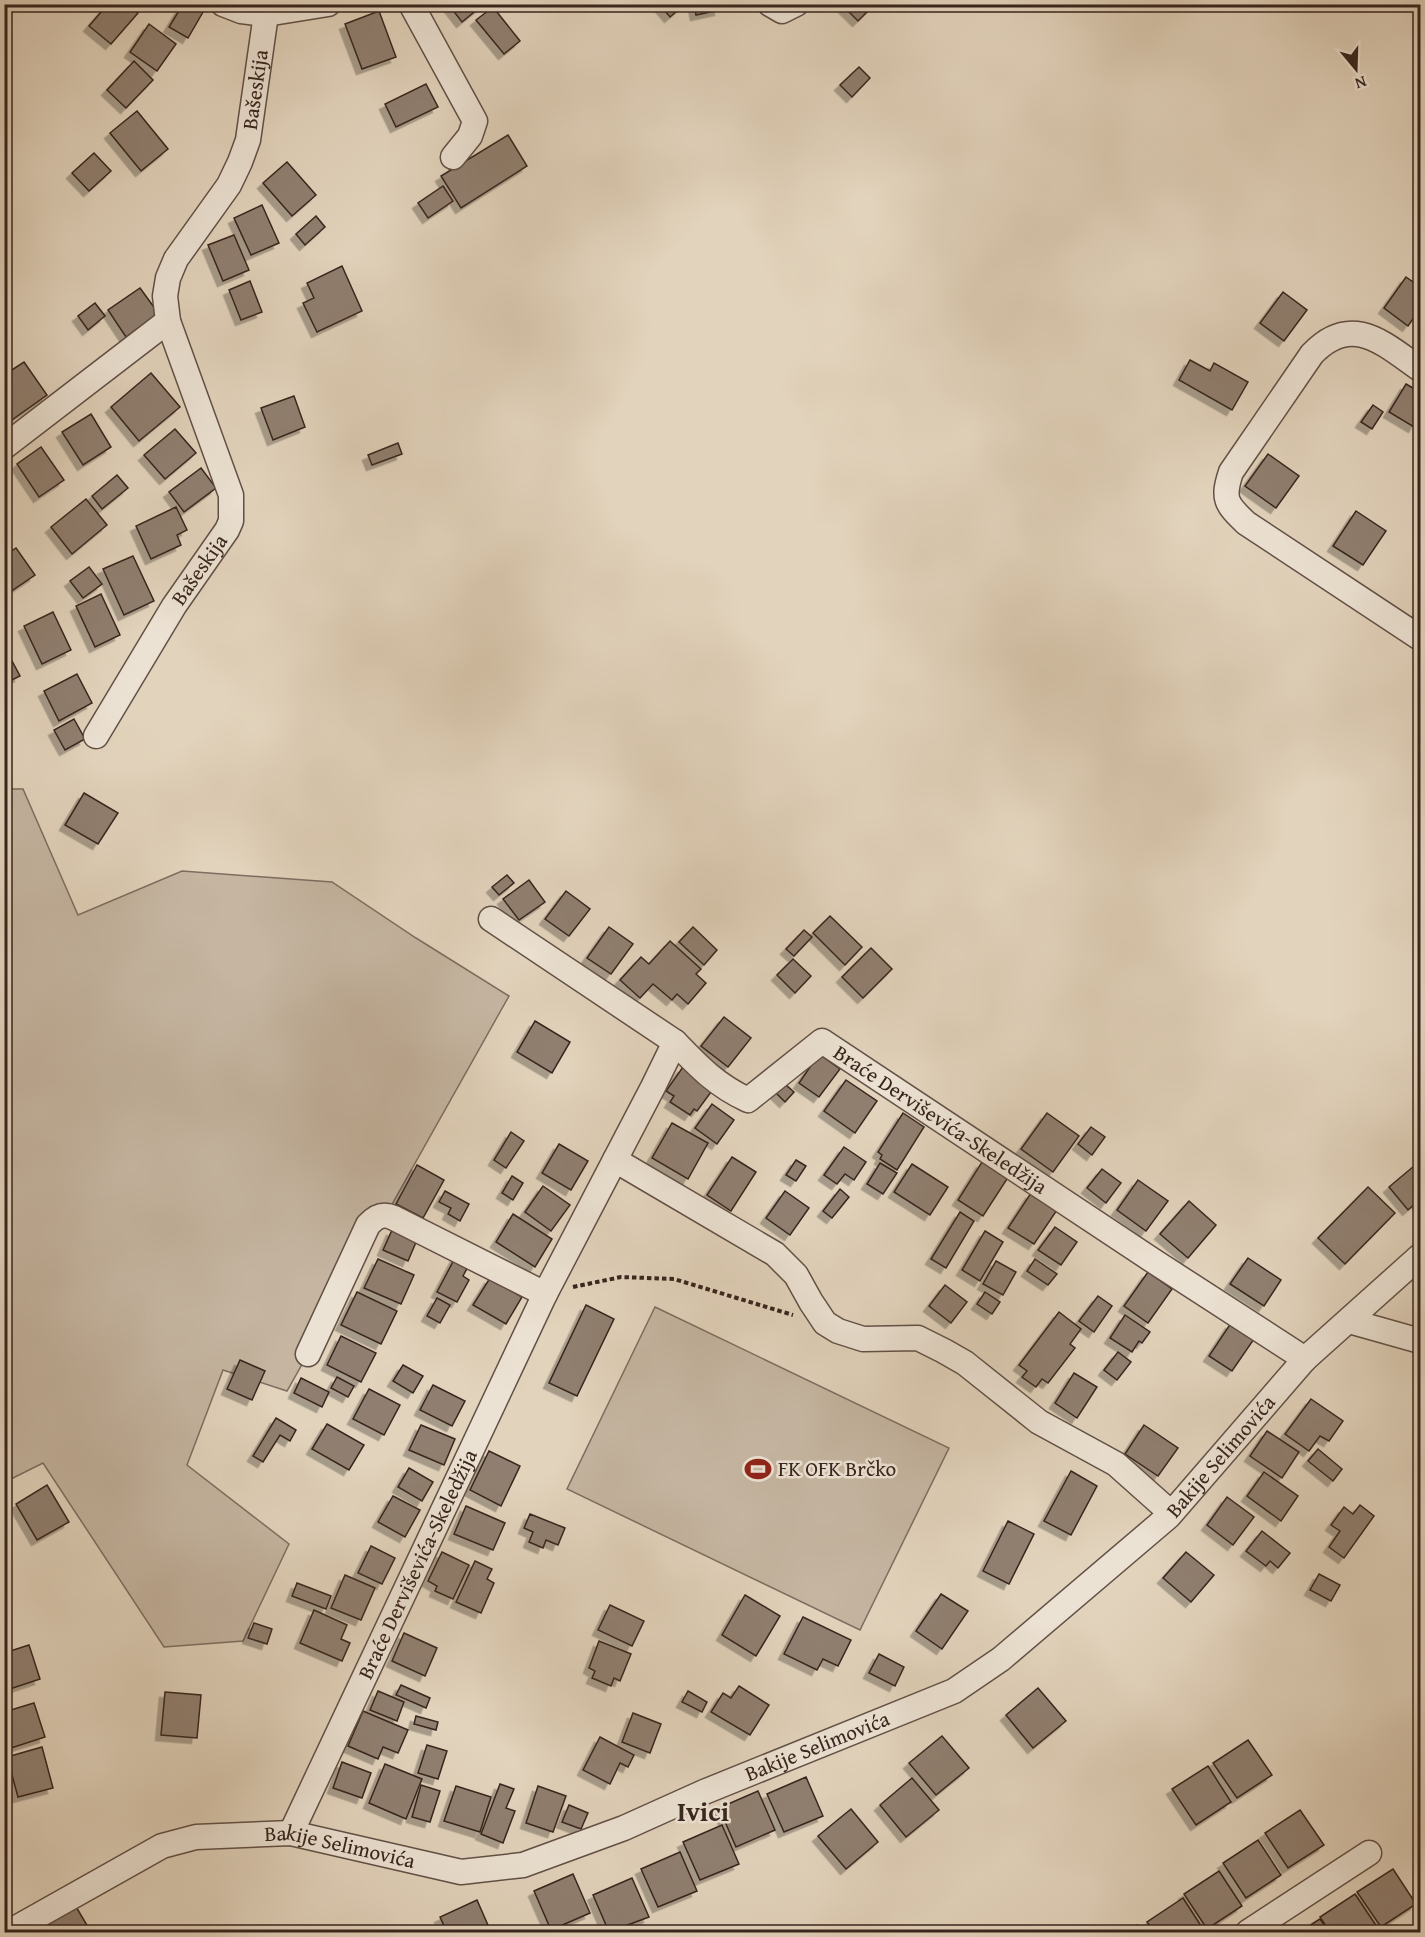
<svg xmlns="http://www.w3.org/2000/svg" width="1425" height="1937" viewBox="0 0 1425 1937" font-family="'Gentium Book Plus',serif">
<defs>
<filter id="shadow"><feDropShadow dx="-5.5" dy="5.5" stdDeviation="0" flood-color="#0004"/></filter>
</defs>
<rect width="100%" height="100%" fill="#e2d3bc"/>
<filter id="stains"><feTurbulence type="fractalNoise" baseFrequency=".00333" numOctaves="4"/><feColorMatrix values="0 0 0 0 .2 0 0 0 0 .09 0 0 0 0 .02 0 0 0 .5 -.17"/></filter>
<radialGradient id="worn" r=".72"><stop offset=".6" stop-color="#630" stop-opacity="0"/><stop offset="1" stop-color="#630" stop-opacity=".3"/></radialGradient>
<g fill="#c5b5a1" stroke="#7e6d60" stroke-width="1.5">
<polygon points="5,789 23,789 78,915 182,871 332,882 416,938 509,996 287,1391 223,1370 187,1465 289,1544 243,1641 164,1647 43,1463 5,1482 4,1056 9,1033 4,1031"/>
<polygon points="655,1307 949,1448 860,1630 567,1489"/>
</g>
<g fill="#907f70" stroke="#38251e" stroke-width="1.5" filter="url(#shadow)">
<polygon points="108,4 128,4 138,13 111,44 89,26"/>
<polygon points="183,4 190,4 203,12 188,38 169,27"/>
<polygon points="448,4 484,4 462,22"/>
<polygon points="659,4 685,4 670,17"/>
<polygon points="694,4 719,4 720,10 696,15"/>
<polygon points="841,4 875,4 858,21"/>
<polygon points="493,7 520,41 504,54 476,20"/>
<polygon points="379,11 396,57 362,69 345,24"/>
<polygon points="149,24 176,44 157,71 130,52"/>
<polygon points="134,61 153,80 126,108 107,90"/>
<polygon points="859,67 870,78 852,97 840,85"/>
<polygon points="426,84 438,107 396,127 385,104"/>
<polygon points="137,111 168,149 141,171 110,133"/>
<polygon points="508,135 527,166 461,208 441,176"/>
<polygon points="94,153 111,171 89,191 72,173"/>
<polygon points="287,162 316,195 292,216 263,183"/>
<polygon points="443,186 453,201 428,218 418,203"/>
<polygon points="262,205 279,243 251,255 234,218"/>
<polygon points="316,216 325,227 305,245 296,234"/>
<polygon points="234,235 249,270 223,281 208,245"/>
<polygon points="342,266 362,311 317,332 303,303 314,298 307,283"/>
<polygon points="1406,277 1420,287 1420,309 1408,326 1384,308"/>
<polygon points="250,281 262,312 241,320 229,290"/>
<polygon points="140,288 159,314 126,337 108,310"/>
<polygon points="1283,292 1307,310 1284,341 1260,323"/>
<polygon points="95,303 105,316 88,330 78,316"/>
<polygon points="1190,360 1210,371 1214,363 1248,382 1232,410 1179,380"/>
<polygon points="24,362 47,395 9,422 4,415 4,375"/>
<polygon points="151,373 180,407 139,441 111,407"/>
<polygon points="1406,384 1420,392 1420,416 1414,427 1389,412"/>
<polygon points="294,396 305,427 273,440 261,408"/>
<polygon points="1373,405 1383,412 1372,429 1361,422"/>
<polygon points="91,414 111,447 83,465 62,432"/>
<polygon points="175,429 196,453 165,479 144,455"/>
<polygon points="398,443 402,454 372,465 368,455"/>
<polygon points="41,447 64,480 39,497 17,464"/>
<polygon points="1268,454 1299,476 1276,508 1245,486"/>
<polygon points="201,468 216,488 184,512 169,492"/>
<polygon points="117,475 128,488 102,509 92,496"/>
<polygon points="86,499 107,525 72,554 51,527"/>
<polygon points="176,507 187,530 177,535 181,545 151,559 136,526"/>
<polygon points="1356,511 1386,531 1363,565 1333,546"/>
<polygon points="16,548 35,575 4,596 4,556"/>
<polygon points="133,556 154,601 124,615 103,569"/>
<polygon points="89,567 102,584 83,598 70,581"/>
<polygon points="101,594 120,635 95,647 76,606"/>
<polygon points="53,612 71,650 42,664 24,626"/>
<polygon points="4,646 20,676 4,684"/>
<polygon points="77,674 92,703 59,721 44,691"/>
<polygon points="74,719 85,739 65,750 54,730"/>
<polygon points="84,793 118,813 98,844 65,825"/>
<polygon points="507,875 514,883 499,895 492,887"/>
<polygon points="529,880 545,902 519,920 503,899"/>
<polygon points="566,891 590,909 569,936 545,919"/>
<polygon points="830,916 862,947 845,965 813,933"/>
<polygon points="609,927 633,944 611,974 587,958"/>
<polygon points="693,927 717,950 704,965 679,942"/>
<polygon points="804,930 812,937 794,956 786,949"/>
<polygon points="670,941 701,969 696,974 706,983 688,1004 677,994 672,1000 653,984 640,998 620,980 641,957 649,964"/>
<polygon points="871,948 892,969 863,998 842,977"/>
<polygon points="793,959 811,976 795,993 777,975"/>
<polygon points="724,1017 751,1038 728,1067 701,1046"/>
<polygon points="535,1021 570,1042 552,1073 517,1052"/>
<polygon points="819,1054 840,1069 819,1097 799,1083"/>
<polygon points="683,1067 714,1088 697,1111 694,1109 690,1115 670,1102 674,1096 666,1091"/>
<polygon points="846,1080 877,1101 855,1133 824,1111"/>
<polygon points="785,1084 794,1092 785,1102 776,1093"/>
<polygon points="712,1104 734,1120 717,1144 695,1128"/>
<polygon points="903,1113 924,1127 897,1170 880,1159 882,1155 878,1152"/>
<polygon points="1047,1113 1079,1136 1053,1172 1021,1149"/>
<polygon points="672,1123 708,1143 688,1179 652,1158"/>
<polygon points="1091,1127 1105,1137 1092,1155 1078,1144"/>
<polygon points="511,1132 524,1141 506,1168 494,1160"/>
<polygon points="559,1144 588,1161 571,1190 542,1173"/>
<polygon points="844,1147 866,1162 854,1180 845,1174 837,1184 824,1175"/>
<polygon points="732,1157 756,1172 731,1211 707,1195"/>
<polygon points="796,1160 806,1166 796,1181 786,1175"/>
<polygon points="982,1162 1007,1179 983,1216 958,1200"/>
<polygon points="880,1163 897,1173 883,1194 867,1184"/>
<polygon points="912,1164 948,1187 930,1215 894,1192"/>
<polygon points="417,1165 444,1180 423,1218 396,1204"/>
<polygon points="1414,1166 1420,1174 1420,1205 1417,1202 1408,1210 1389,1187"/>
<polygon points="1102,1169 1121,1183 1106,1203 1087,1188"/>
<polygon points="512,1176 523,1183 513,1200 502,1193"/>
<polygon points="1138,1180 1168,1201 1146,1231 1117,1210"/>
<polygon points="543,1186 570,1205 551,1231 525,1212"/>
<polygon points="1368,1187 1395,1213 1345,1264 1318,1238"/>
<polygon points="840,1189 849,1197 832,1218 823,1211"/>
<polygon points="445,1191 469,1204 460,1221 448,1214 451,1208 439,1202"/>
<polygon points="785,1191 809,1208 790,1235 766,1218"/>
<polygon points="1031,1193 1057,1210 1034,1244 1008,1228"/>
<polygon points="1189,1201 1216,1225 1188,1258 1160,1234"/>
<polygon points="960,1212 974,1221 946,1268 931,1259"/>
<polygon points="513,1214 552,1239 535,1267 496,1242"/>
<polygon points="1055,1227 1077,1242 1061,1265 1038,1250"/>
<polygon points="392,1230 417,1240 408,1261 383,1250"/>
<polygon points="985,1231 1003,1242 980,1281 962,1270"/>
<polygon points="456,1256 470,1263 463,1276 469,1280 457,1302 437,1292"/>
<polygon points="1248,1258 1281,1280 1264,1306 1230,1284"/>
<polygon points="378,1259 414,1275 401,1304 364,1288"/>
<polygon points="1035,1259 1057,1274 1048,1285 1027,1271"/>
<polygon points="996,1261 1016,1272 1003,1295 983,1284"/>
<polygon points="1148,1272 1172,1289 1148,1323 1124,1306"/>
<polygon points="490,1278 522,1297 506,1324 473,1305"/>
<polygon points="945,1285 967,1302 951,1323 929,1306"/>
<polygon points="357,1292 397,1311 381,1344 341,1325"/>
<polygon points="985,1292 1000,1302 992,1314 977,1304"/>
<polygon points="1098,1296 1112,1306 1094,1332 1079,1321"/>
<polygon points="437,1298 450,1305 440,1323 427,1316"/>
<polygon points="586,1305 614,1319 577,1396 549,1383"/>
<polygon points="1059,1312 1081,1329 1070,1344 1075,1348 1048,1383 1042,1379 1036,1387 1022,1377 1027,1371 1019,1365"/>
<polygon points="1125,1315 1150,1332 1142,1343 1139,1341 1132,1352 1110,1338"/>
<polygon points="1231,1323 1254,1339 1232,1371 1209,1356"/>
<polygon points="341,1336 376,1353 361,1382 327,1365"/>
<polygon points="1118,1352 1131,1362 1117,1380 1104,1370"/>
<polygon points="240,1360 265,1371 252,1400 227,1389"/>
<polygon points="403,1365 423,1376 413,1393 393,1381"/>
<polygon points="1074,1373 1097,1387 1077,1418 1055,1403"/>
<polygon points="337,1377 354,1386 348,1397 331,1388"/>
<polygon points="301,1378 329,1392 322,1407 294,1393"/>
<polygon points="433,1385 465,1401 452,1426 420,1410"/>
<polygon points="369,1389 400,1405 384,1435 353,1419"/>
<polygon points="1311,1399 1343,1421 1329,1441 1320,1436 1309,1451 1285,1434"/>
<polygon points="276,1418 296,1430 290,1441 280,1435 263,1462 253,1456"/>
<polygon points="327,1424 364,1445 349,1470 312,1449"/>
<polygon points="421,1425 455,1439 444,1465 409,1450"/>
<polygon points="1144,1425 1178,1448 1158,1476 1125,1454"/>
<polygon points="1267,1431 1299,1452 1282,1478 1250,1456"/>
<polygon points="1318,1449 1342,1469 1333,1481 1308,1461"/>
<polygon points="489,1451 520,1466 501,1506 470,1490"/>
<polygon points="409,1468 433,1482 422,1501 398,1487"/>
<polygon points="1071,1471 1097,1486 1071,1535 1044,1521"/>
<polygon points="1264,1472 1298,1496 1281,1521 1247,1496"/>
<polygon points="47,1485 69,1522 37,1540 16,1504"/>
<polygon points="393,1496 420,1510 405,1537 378,1522"/>
<polygon points="1227,1497 1254,1517 1233,1545 1207,1525"/>
<polygon points="1360,1505 1374,1516 1344,1558 1329,1547 1340,1531 1331,1525 1344,1507 1353,1514"/>
<polygon points="466,1506 505,1523 493,1550 454,1534"/>
<polygon points="530,1514 565,1528 558,1545 546,1540 543,1548 529,1542 533,1532 524,1528"/>
<polygon points="1008,1521 1034,1534 1009,1584 983,1571"/>
<polygon points="1262,1531 1290,1553 1278,1568 1270,1561 1266,1566 1246,1551"/>
<polygon points="371,1546 395,1558 382,1584 358,1573"/>
<polygon points="442,1552 469,1565 453,1599 435,1591 437,1586 428,1581"/>
<polygon points="1186,1552 1214,1575 1191,1602 1163,1578"/>
<polygon points="475,1561 492,1569 487,1579 494,1583 481,1613 456,1602"/>
<polygon points="1319,1574 1340,1585 1331,1601 1310,1590"/>
<polygon points="345,1575 375,1588 361,1620 331,1608"/>
<polygon points="297,1583 331,1596 326,1609 292,1596"/>
<polygon points="941,1594 968,1611 942,1649 916,1631"/>
<polygon points="745,1595 780,1616 756,1656 722,1635"/>
<polygon points="610,1605 644,1621 632,1646 598,1630"/>
<polygon points="314,1610 347,1625 341,1639 350,1643 342,1661 300,1643"/>
<polygon points="803,1617 851,1640 838,1666 823,1659 817,1670 784,1654"/>
<polygon points="254,1623 272,1629 267,1644 248,1638"/>
<polygon points="404,1633 437,1648 425,1676 392,1661"/>
<polygon points="599,1641 631,1654 620,1681 614,1678 611,1686 592,1678 595,1671 589,1668"/>
<polygon points="29,1645 40,1679 4,1691 4,1653"/>
<polygon points="879,1654 904,1667 895,1686 869,1673"/>
<polygon points="401,1685 430,1698 426,1708 396,1695"/>
<polygon points="739,1686 769,1705 750,1735 711,1712 723,1693 731,1698"/>
<polygon points="1038,1688 1066,1721 1033,1748 1006,1715"/>
<polygon points="378,1691 404,1702 397,1721 370,1710"/>
<polygon points="688,1691 707,1702 702,1712 682,1702"/>
<polygon points="165,1692 201,1695 197,1738 161,1735"/>
<polygon points="34,1703 45,1737 5,1750 4,1712"/>
<polygon points="363,1711 408,1730 398,1753 383,1747 378,1759 348,1746"/>
<polygon points="633,1713 661,1724 650,1753 622,1742"/>
<polygon points="416,1716 438,1722 436,1730 414,1724"/>
<polygon points="942,1736 969,1768 936,1795 909,1763"/>
<polygon points="600,1737 634,1755 628,1767 620,1763 610,1784 583,1770"/>
<polygon points="1248,1740 1272,1775 1237,1798 1213,1763"/>
<polygon points="427,1745 447,1751 438,1779 418,1773"/>
<polygon points="42,1747 53,1788 18,1797 7,1757"/>
<polygon points="342,1762 371,1773 362,1798 333,1788"/>
<polygon points="385,1764 422,1779 406,1819 369,1803"/>
<polygon points="1208,1766 1231,1802 1196,1825 1172,1789"/>
<polygon points="806,1777 823,1816 784,1832 767,1794"/>
<polygon points="912,1778 939,1810 906,1837 880,1805"/>
<polygon points="500,1784 514,1789 506,1808 515,1811 503,1843 481,1834"/>
<polygon points="421,1785 440,1791 430,1822 412,1817"/>
<polygon points="456,1786 491,1797 480,1832 444,1821"/>
<polygon points="538,1786 566,1796 553,1832 526,1823"/>
<polygon points="758,1791 775,1830 736,1847 719,1808"/>
<polygon points="569,1805 588,1813 581,1829 562,1822"/>
<polygon points="851,1809 878,1842 846,1869 818,1836"/>
<polygon points="1300,1810 1324,1845 1288,1868 1265,1833"/>
<polygon points="722,1825 739,1864 700,1880 683,1842"/>
<polygon points="1258,1840 1281,1875 1246,1898 1223,1863"/>
<polygon points="680,1852 697,1891 658,1907 641,1869"/>
<polygon points="1393,1869 1416,1904 1381,1927 1357,1892"/>
<polygon points="1219,1871 1242,1906 1207,1929 1184,1894"/>
<polygon points="573,1874 590,1913 551,1930 534,1891"/>
<polygon points="632,1878 649,1917 609,1932 593,1895"/>
<polygon points="1355,1894 1379,1930 1374,1932 1330,1932 1320,1917"/>
<polygon points="1183,1898 1205,1932 1154,1932 1147,1922"/>
<polygon points="477,1900 491,1932 447,1932 440,1917"/>
<polygon points="75,1905 91,1932 42,1932 38,1926"/>
<polygon points="1320,1919 1329,1932 1299,1932"/>
<polygon points="1137,1925 1142,1932 1125,1932"/>
</g>
<g fill="none" stroke-linecap="round" stroke-linejoin="round">
<g stroke="#625046" stroke-width="27">
<g id="minor">
<polyline points="223,4 241,11 266,14 328,4"/>
<polyline points="411,4 475,121 470,136 453,157"/>
<polyline points="770,4 782,11 796,4"/>
<path d="M1420,369C1384,344 1352,312 1312,354L1231,472C1222,499 1226,504 1246,523L1420,638"/>
<polyline points="4,447 168,321"/>
<path id="s1" d="M96,736L174,606L227,530L231,521V495L168,321L165,296L168,278L176,259L229,185L240,162L248,140L266,14"/>
<polyline points="491,919 675,1042"/>
<polyline points="615,1160 775,1254 796,1275 811,1302 825,1323 838,1331 863,1339 918,1338 944,1351 965,1363 1039,1422 1116,1464 1171,1513"/>
<polyline points="1349,1321 1420,1341"/>
<path d="M308,1354L368,1225C376,1216 383,1213 394,1218L545,1294"/>
<path id="s2" d="M291,1833L545,1294L653,1087L675,1042C699,1067 716,1085 748,1100L822,1041L1152,1260L1305,1359"/>
<path id="s3" d="M9,1932L162,1846L196,1837L291,1833L461,1872L523,1865L624,1828L704,1792L954,1691L1001,1659L1169,1516L1305,1359L1420,1256"/>
<polyline points="1248,1932 1369,1853"/>
</g>
</g>
<polyline stroke="#38251e" stroke-width="4" stroke-dasharray="4.5 3" stroke-linecap="butt" points="573,1287 621,1277 674,1279 793,1315"/>
<use href="#minor" stroke="#ece2d3" stroke-width="24"/>
</g>
<defs>
<g id="stadium-bare" transform="scale(2.07)"><path d="M0-5a6.5 5 0 1 0 0 10a6.5 5 0 1 0 0-10ZM-3.5-1.8h7v3.6h-7Z" fill="#8f2418" stroke="#ece2d3" stroke-width="2.5" paint-order="stroke"/></g>
</defs>
<g fill-rule="evenodd">
<use href="#stadium-bare" x="758" y="1469"/>
</g>
<g text-anchor="middle" stroke-width="5" stroke-linejoin="round" paint-order="stroke">
<g font-size="21" fill="#38251e" stroke="#ece2d3">
<text dy="7" stroke="none"><textPath href="#s1" startOffset="720">Bašeskija</textPath></text>
<text dy="7" stroke="none"><textPath href="#s1" startOffset="196">Bašeskija</textPath></text>
<text dy="7" stroke="none"><textPath href="#s2" startOffset="1210">Braće Derviševića-Skeledžija</textPath></text>
<text dy="7" stroke="none"><textPath href="#s3" startOffset="1364">Bakije Selimovića</textPath></text>
<text dy="7" stroke="none"><textPath href="#s2" startOffset="297">Braće Derviševića-Skeledžija</textPath></text>
<text dy="7" stroke="none"><textPath href="#s3" startOffset="860">Bakije Selimovića</textPath></text>
<text dy="7" stroke="none"><textPath href="#s3" startOffset="356">Bakije Selimovića</textPath></text>
</g>
<g font-size="21" fill="#38251e" stroke="#ece2d3" text-anchor="start">
<text x="778" y="1476">FK OFK Brčko</text>
</g>
<g font-size="27" font-weight="bold" fill="#38251e" stroke="#ece2d3">
<text x="703" y="1821">Ivici</text>
</g>
</g>
<rect width="1425" height="1937" fill="none" stroke="#e2d3bc" stroke-width="24"/>
<rect x="6" y="6" width="1413" height="1925" fill="none" stroke="#38251e" stroke-width="3"/>
<rect x="12" y="12" width="1401" height="1913" fill="none" stroke="#38251e" stroke-width="1.5"/>
<g transform="translate(1356 69) rotate(161)" stroke="#ece2d3" stroke-width="4.5" paint-order="stroke">
<path d="M0-4.5L10 22L0 15L-10 22Z" fill="#38251e"/>
<text y="-9" font-size="16" font-weight="bold" text-anchor="middle" fill="#38251e">N</text>
</g>
<rect width="100%" height="100%" filter="url(#stains)"/>
<rect width="100%" height="100%" fill="url(#worn)"/>
</svg>
